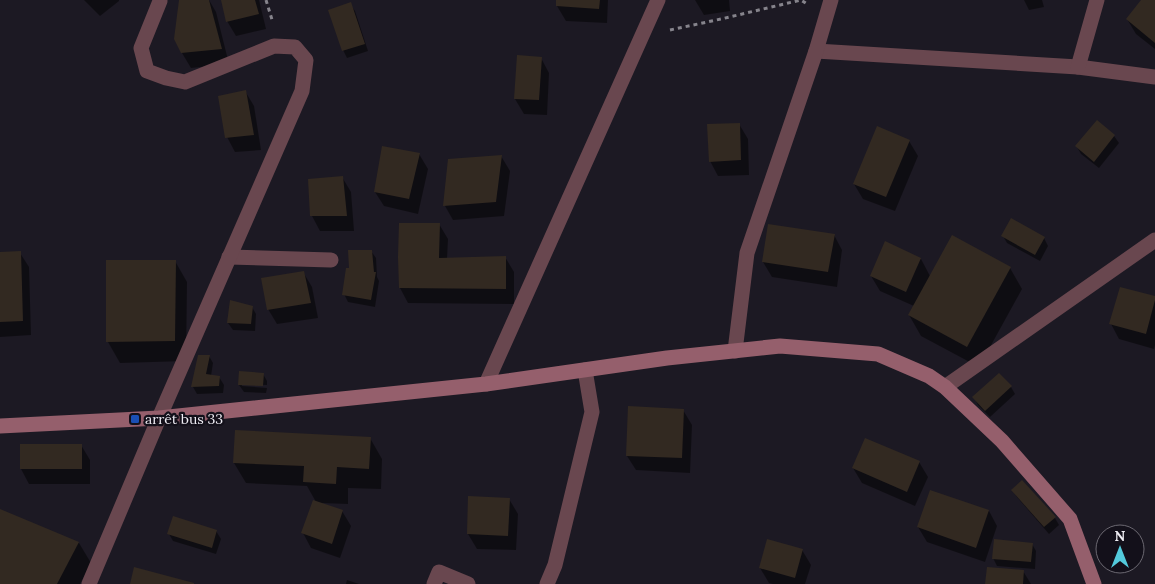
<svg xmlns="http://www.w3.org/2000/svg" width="1155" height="584" viewBox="0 0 1155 584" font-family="Lora,serif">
<rect width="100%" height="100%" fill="#1c1923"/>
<g fill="#0007">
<polygon points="84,0 119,0 119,1 100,16"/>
<polygon points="183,0 209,0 216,12 229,64 191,68 182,53"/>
<polygon points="222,0 259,0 266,29 236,36 227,21"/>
<polygon points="557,0 608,0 607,23 566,21 557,6"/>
<polygon points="695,0 729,0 730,11 704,15"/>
<polygon points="1024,0 1042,0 1044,7 1029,10"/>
<polygon points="1143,0 1155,0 1155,49 1136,34 1127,19"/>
<polygon points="350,4 355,11 368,51 347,58 343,50"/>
<polygon points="541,58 549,73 547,115 524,114 515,99"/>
<polygon points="245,91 254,106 261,150 235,152 227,137"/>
<polygon points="739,124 748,139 749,175 718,176 710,161"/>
<polygon points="1114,136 1119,143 1099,168 1081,154 1077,147"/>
<polygon points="909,141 918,156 895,211 863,199 854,184"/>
<polygon points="419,154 428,169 418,214 384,206 375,192"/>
<polygon points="501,156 510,171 504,216 453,220 445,206"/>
<polygon points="342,177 351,192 354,231 320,231 312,216 310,180"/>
<polygon points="439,224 448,239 447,259 505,257 514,272 514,304 408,303 400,288"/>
<polygon points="834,235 842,250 837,287 772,277 763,262"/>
<polygon points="1003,236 1044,238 1048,246 1040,261 1007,243"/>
<polygon points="371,251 376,258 377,277 379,281 375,307 348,302 344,294 351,270"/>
<polygon points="0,253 20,253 29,267 31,335 0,337"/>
<polygon points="921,259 930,276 1010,268 1022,289 979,367 921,336 909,315 914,306 880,291 871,276"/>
<polygon points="108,261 175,261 187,282 186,361 120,363 108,342"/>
<polygon points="303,272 312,287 318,318 277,324 268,309"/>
<polygon points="1155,298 1155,345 1154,349 1119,339 1111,324"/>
<polygon points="252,307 256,314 255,331 233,330 228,323"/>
<polygon points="209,356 213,363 211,376 219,377 224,385 223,393 197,394 193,387"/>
<polygon points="263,374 267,381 267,385 242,384 242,386 267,388 266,393 244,392 239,385"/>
<polygon points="1011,387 1015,394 990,417 978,405 974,397"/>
<polygon points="683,410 692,425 690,473 636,470 627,456"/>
<polygon points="370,438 382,459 381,489 348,488 348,504 321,503 342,511 351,526 340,558 311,548 303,533 316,502 307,486 246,483 234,463"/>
<polygon points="21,445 81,445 90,460 90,484 29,484 21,469"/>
<polygon points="919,462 928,477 915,506 862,483 853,468"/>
<polygon points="1022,481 1055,518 1059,525 1049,534 1017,497 1012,490"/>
<polygon points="509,499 518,514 516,550 477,549 468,534"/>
<polygon points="0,511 79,543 91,563 80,584 0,584"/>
<polygon points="989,511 997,526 985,562 927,542 918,527"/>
<polygon points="216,531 221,539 216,554 173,541 169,534"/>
<polygon points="1032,544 1036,551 1035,569 997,566 993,558"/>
<polygon points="802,550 811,565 805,584 773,584 769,583 760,568"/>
<polygon points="1023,571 1031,584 987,584"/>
<polygon points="347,580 359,584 346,584"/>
</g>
<g fill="#322921">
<polygon points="179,0 209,0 222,49 181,53 174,39"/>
<polygon points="221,0 255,0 259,14 226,22"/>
<polygon points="556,0 600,0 599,9 556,6"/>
<polygon points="1141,0 1155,0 1155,43 1126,19"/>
<polygon points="351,2 365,44 342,51 328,10"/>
<polygon points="517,55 542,57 539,100 514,99"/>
<polygon points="246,90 254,135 225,138 218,96"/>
<polygon points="1097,120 1115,135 1094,162 1075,146"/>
<polygon points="740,123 741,160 709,162 707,124"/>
<polygon points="877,126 910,140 886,197 853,184"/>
<polygon points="382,146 420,153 409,199 374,192"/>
<polygon points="502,155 496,202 443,206 448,159"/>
<polygon points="343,176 347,216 310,216 308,179"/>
<polygon points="1011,218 1045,237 1035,255 1001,236"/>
<polygon points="399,223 440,223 439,258 506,256 506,289 399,288 398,257"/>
<polygon points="768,224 835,234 828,272 762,262"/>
<polygon points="952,235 1011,267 967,347 908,315"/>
<polygon points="885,241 921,258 906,292 870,276"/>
<polygon points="348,250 372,250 374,272 376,272 371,300 342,295 346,268 349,268"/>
<polygon points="21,251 23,321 0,322 0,252"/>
<polygon points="106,260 176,260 175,341 106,342"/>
<polygon points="304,271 311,303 267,310 261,278"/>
<polygon points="1120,287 1155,296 1155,300 1146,334 1109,324"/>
<polygon points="230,300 253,306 251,324 227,323"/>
<polygon points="198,355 210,355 206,374 220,376 219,386 191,387"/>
<polygon points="239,371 264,373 263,386 238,385"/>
<polygon points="999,373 1012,386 985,411 972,397"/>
<polygon points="628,406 684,409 682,458 626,456"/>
<polygon points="235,430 371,437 369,469 337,467 336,484 303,482 304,466 233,463"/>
<polygon points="865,438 920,461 907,492 852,468"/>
<rect x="20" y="444" width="62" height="25"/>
<polygon points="1022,480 1056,517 1044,527 1011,490"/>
<polygon points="930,490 989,510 976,548 917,527"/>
<polygon points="468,496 510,498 508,536 467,534"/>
<polygon points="313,500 343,510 332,544 301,533"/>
<polygon points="0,509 79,542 57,584 0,584"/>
<polygon points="173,516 217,530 212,548 167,534"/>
<polygon points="767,539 803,549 795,578 759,568"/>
<polygon points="994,539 1033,543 1031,562 992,559"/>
<polygon points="134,567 194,583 194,584 130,584"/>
<polygon points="987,567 1024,570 1023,584 985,584"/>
</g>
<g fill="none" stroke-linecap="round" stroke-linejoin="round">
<g stroke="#86848c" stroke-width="3" stroke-dasharray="4 4" stroke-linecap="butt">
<polyline points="266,0 273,23"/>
<polyline points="670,30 721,19 801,0 807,4"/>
</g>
<g stroke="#69474f" stroke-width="15">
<polyline points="816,51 1078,67 1155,77"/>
<polyline points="1078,67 1097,0"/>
<polyline points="229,257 331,260"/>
<polyline points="735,351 747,253 816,51 831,0"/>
<polyline points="486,384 658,0"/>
<polyline points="945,387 1155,240"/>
<polyline points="89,584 159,418 302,91 306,60 295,47 274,46 185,82 166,78 147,71 141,48 160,1"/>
<polyline points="434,584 439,572 468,584"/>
<polyline points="547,584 555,565 592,412 585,370"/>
</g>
<polyline stroke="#955f6c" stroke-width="15" points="0,426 159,418 486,384 667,358 780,346 878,354 929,376 945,387 1002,441 1070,519 1094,584"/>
</g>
<rect fill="#1a4fb4" stroke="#13101a" stroke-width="2" x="130" y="414" width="10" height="10" rx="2.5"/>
<g text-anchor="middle" stroke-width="4.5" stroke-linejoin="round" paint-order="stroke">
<g font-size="14" fill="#efedf4" stroke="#13101a" text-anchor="start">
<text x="145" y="424">arrêt bus 33</text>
</g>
</g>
<g transform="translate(1120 549)"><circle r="24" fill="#13101a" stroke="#6b6871"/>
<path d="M0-4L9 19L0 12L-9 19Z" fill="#53cadc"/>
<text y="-8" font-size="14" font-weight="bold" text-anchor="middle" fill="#efedf4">N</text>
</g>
</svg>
